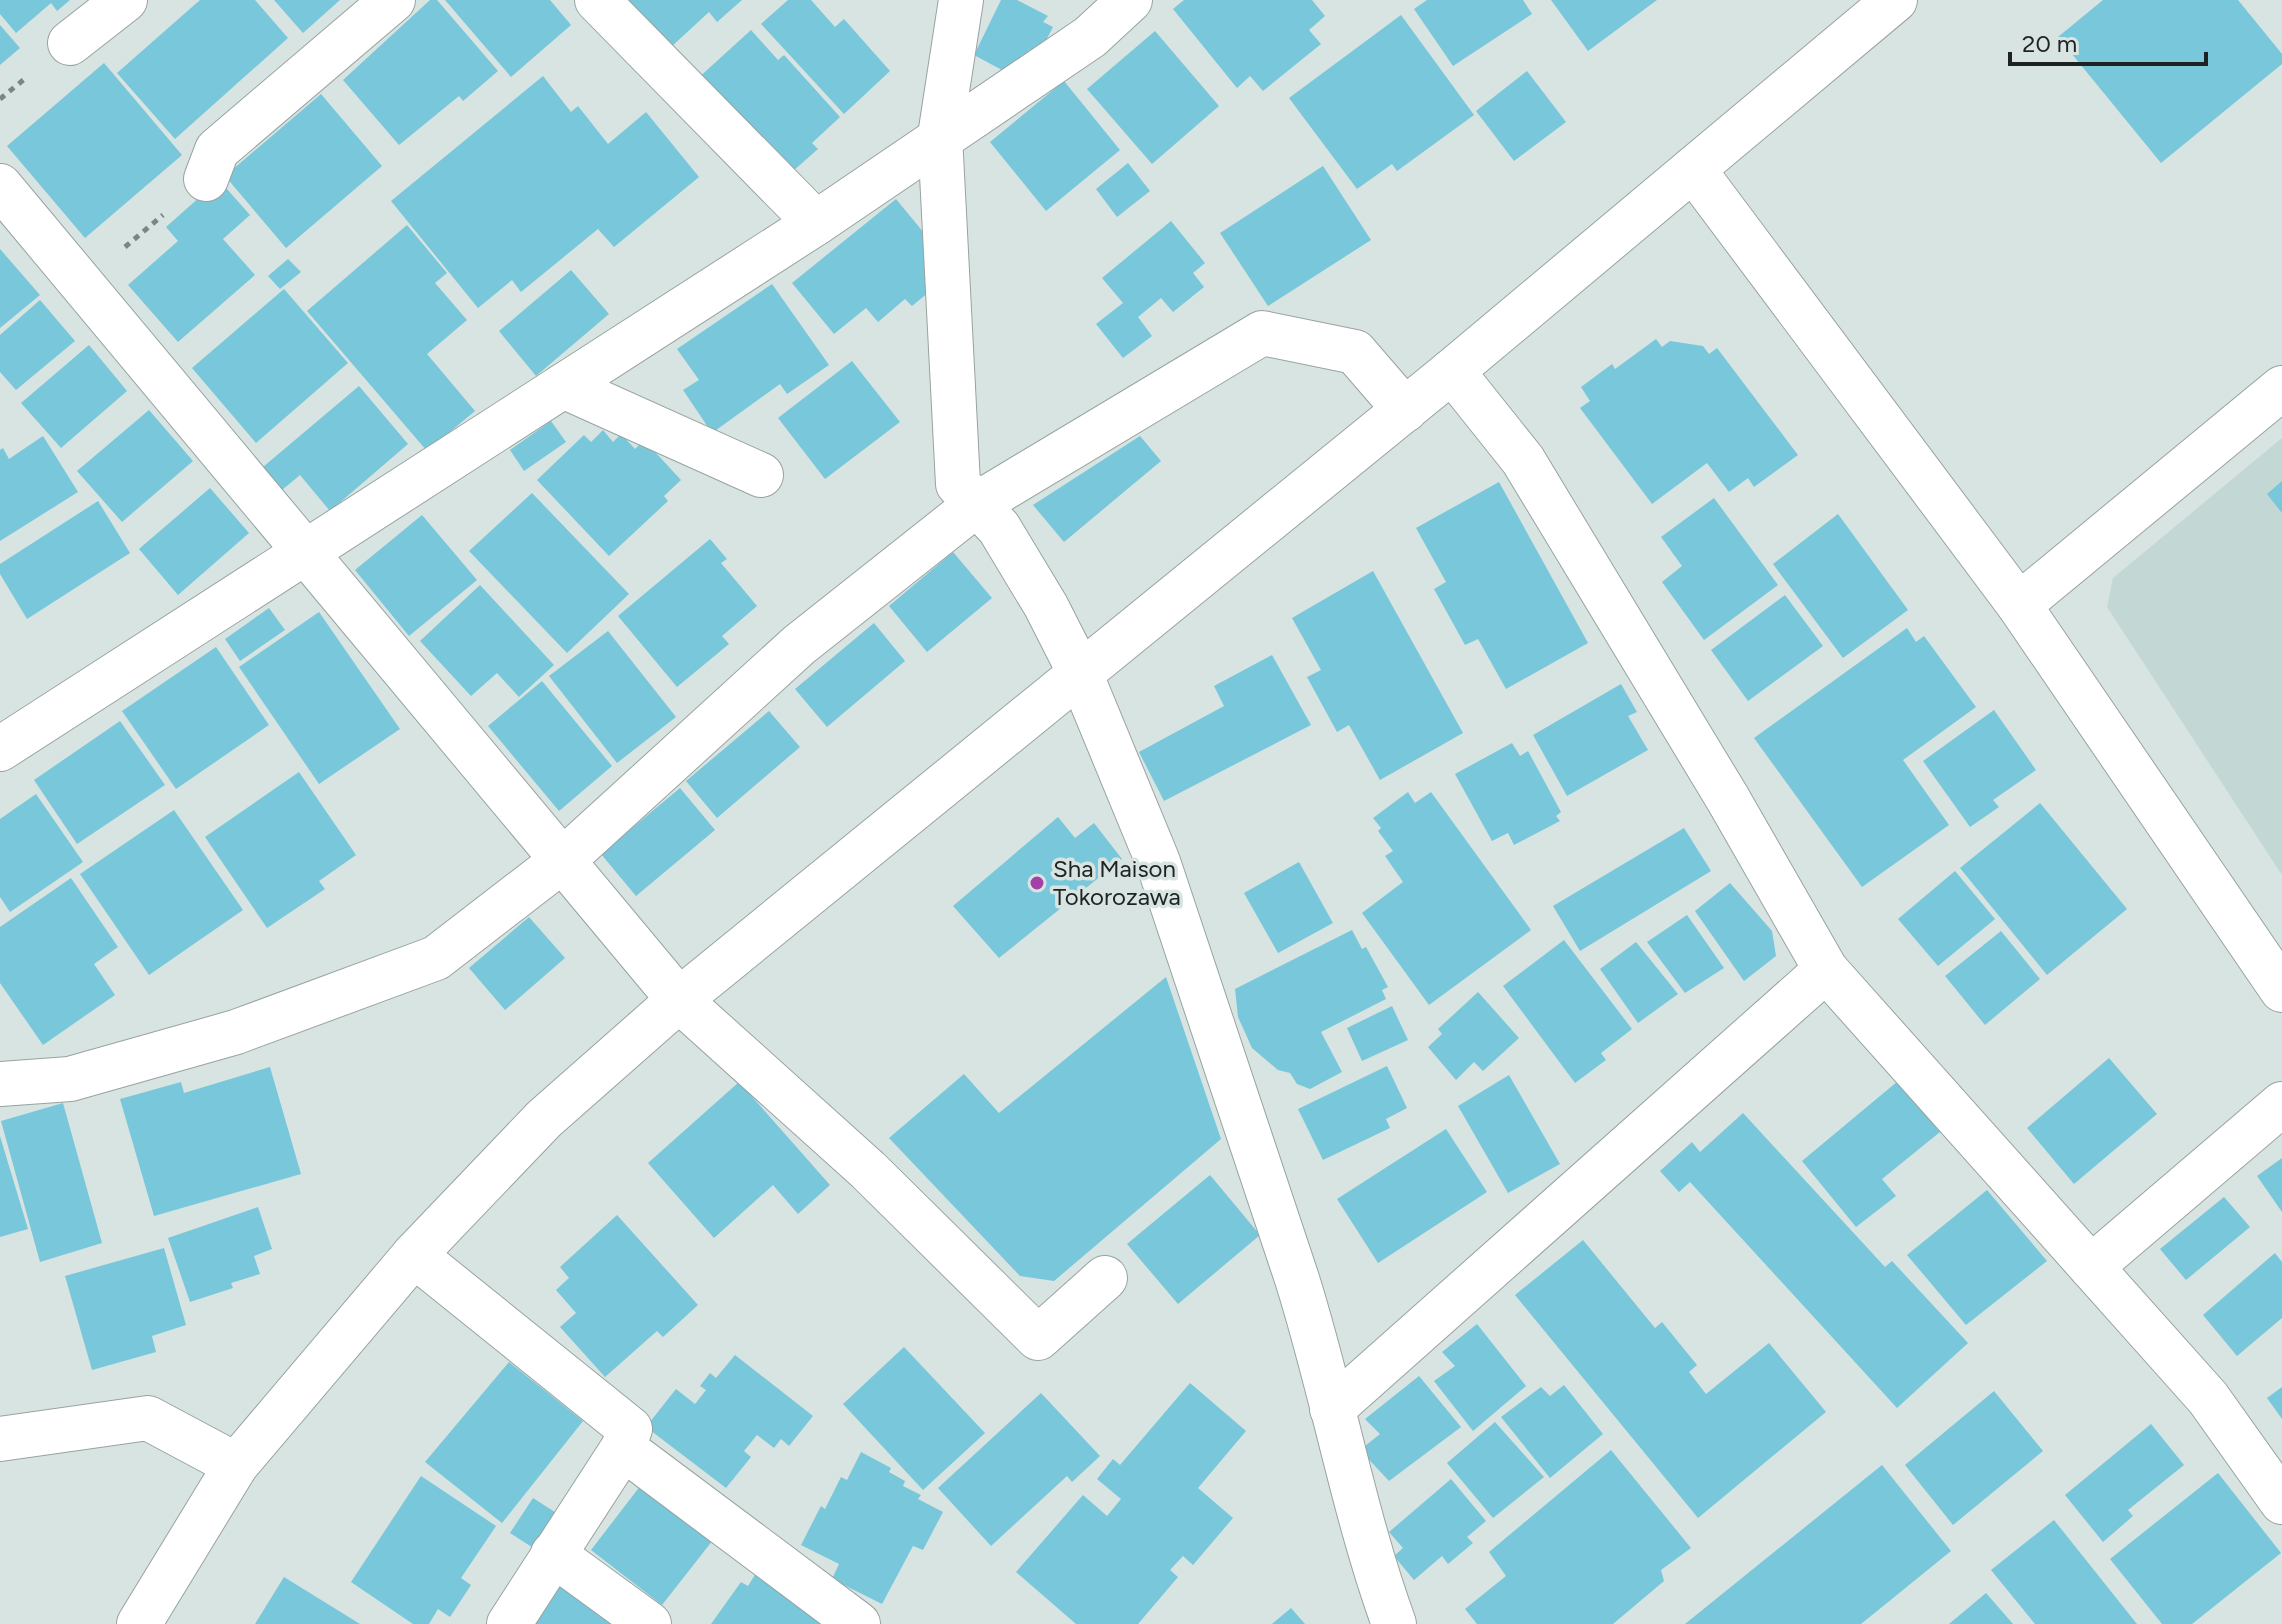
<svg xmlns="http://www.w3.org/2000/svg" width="2282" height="1624" viewBox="0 0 2282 1624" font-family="Figtree,sans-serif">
<rect width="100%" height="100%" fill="#d8e4e2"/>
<polygon fill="#c3d7d5" points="2282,438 2282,875 2107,607 2113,578"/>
<g fill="#78c7da">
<polygon points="0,0 70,0 57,11 51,3 16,33 0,14"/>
<polygon points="200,0 255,0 288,38 175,139 117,73"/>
<polygon points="274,0 340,0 303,33"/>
<polygon points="430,0 437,0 498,71 463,101 459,96 399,145 343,80"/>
<polygon points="445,0 550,0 571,25 511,77"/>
<polygon points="628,0 742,0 717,22 709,12 671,47"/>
<polygon points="788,0 811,0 835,27 844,19 890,71 844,114 761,24"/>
<polygon points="1001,0 1017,0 1048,16 1043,22 1053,27 1039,54 1029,50 1015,77 974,55"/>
<polygon points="1184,0 1312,0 1325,16 1309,30 1321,44 1263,91 1250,76 1237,88 1173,9"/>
<polygon points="1427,0 1523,0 1532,14 1453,66 1414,9"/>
<polygon points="1551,0 1657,0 1588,51"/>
<polygon points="2103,0 2238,0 2282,54 2282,64 2161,163 2058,37"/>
<polygon points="1401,15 1474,115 1397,171 1392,164 1357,189 1289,98"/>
<polygon points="0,25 20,48 0,65"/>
<polygon points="751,30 778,60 784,55 840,117 812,143 818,149 784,179 695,81"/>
<polygon points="1155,31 1219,106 1152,164 1087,89"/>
<polygon points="104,63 182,155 85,238 7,146"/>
<polygon points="1527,71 1566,122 1514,161 1476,111"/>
<polygon points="543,76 571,112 578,106 608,144 646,112 699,177 614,247 598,229 521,292 512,280 478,308 391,201"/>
<polygon points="1064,81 1120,150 1046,211 990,142"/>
<polygon points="321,94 382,166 286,248 225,176"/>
<polygon points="1128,163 1150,191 1117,217 1096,189"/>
<polygon points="1323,166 1371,240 1268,306 1220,233"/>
<polygon points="219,180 250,215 223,239 255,275 178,342 128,285 178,241 166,227"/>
<polygon points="896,199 938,250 940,283 912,306 905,299 878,322 866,308 834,334 792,283"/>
<polygon points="1171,221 1205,263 1193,273 1204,287 1173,312 1161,298 1138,317 1152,336 1123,358 1096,324 1123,303 1102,278"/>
<polygon points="407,225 447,273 435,283 467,320 427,354 475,411 427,451 307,311"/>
<polygon points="0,249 40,295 0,328"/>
<polygon points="288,259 301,272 280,289 268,276"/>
<polygon points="571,270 609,314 536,376 499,331"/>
<polygon points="772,284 829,365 787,394 780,384 712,433 683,390 699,380 677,349"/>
<polygon points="284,289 348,363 256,443 192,368"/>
<polygon points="40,300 75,341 16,390 0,372 0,335"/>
<polygon points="1656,339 1662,347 1670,341 1703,346 1709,354 1717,348 1798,455 1754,487 1748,478 1729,492 1707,463 1652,504 1580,408 1590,401 1581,387 1612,364 1615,369"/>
<polygon points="89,345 127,391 61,448 21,403"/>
<polygon points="852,361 900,422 825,479 778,418"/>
<polygon points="359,386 408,444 330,511 300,475 282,490 263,467"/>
<polygon points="149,410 193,461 122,522 77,471"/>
<polygon points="551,421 566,442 524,471 510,450"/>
<polygon points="603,430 613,442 621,434 635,449 644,440 681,480 664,496 668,501 609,556 537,480 584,435 591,442"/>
<polygon points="43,436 78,492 0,541 0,450 3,448 9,459"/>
<polygon points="1140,436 1161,461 1064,542 1033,505"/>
<polygon points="2282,481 2282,513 2267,494"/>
<polygon points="1499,482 1588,643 1506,689 1478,639 1465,645 1434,589 1446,582 1416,528"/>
<polygon points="210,488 249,533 178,595 139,549"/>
<polygon points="532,493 629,594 567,653 469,551"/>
<polygon points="1714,498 1778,585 1704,640 1662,582 1682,566 1661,537"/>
<polygon points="98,501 130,553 27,619 0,574 0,564"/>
<polygon points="1838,514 1908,610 1843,658 1773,564"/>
<polygon points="422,515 477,580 409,636 355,570"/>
<polygon points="710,539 727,559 721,563 757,606 722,636 729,644 677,687 618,616"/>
<polygon points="953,552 992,598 927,652 889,606"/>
<polygon points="1373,571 1463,733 1380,780 1349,725 1337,732 1307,677 1321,670 1292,618"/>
<polygon points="480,585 554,665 519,697 497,673 471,696 420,641"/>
<polygon points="1785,595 1823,646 1748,701 1711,650"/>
<polygon points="269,608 285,630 240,661 225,639"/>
<polygon points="319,612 400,729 319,784 239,667"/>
<polygon points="874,623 905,661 827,727 795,689"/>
<polygon points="1907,628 1916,642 1924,636 1976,707 1903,760 1949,825 1862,887 1754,738"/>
<polygon points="608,631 676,717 617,763 549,676"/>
<polygon points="216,647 269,725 176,789 122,711"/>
<polygon points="1272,655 1311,725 1164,801 1139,752 1224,706 1214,686"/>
<polygon points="542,681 612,766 559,811 488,726"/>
<polygon points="1621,684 1637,712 1628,716 1648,750 1567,796 1533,735"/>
<polygon points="1994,710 2036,770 1993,800 1999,807 1970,827 1923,761"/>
<polygon points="769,711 800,747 717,818 686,781"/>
<polygon points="120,721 165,785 77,844 34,780"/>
<polygon points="1512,743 1520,756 1528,751 1561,812 1556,816 1560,821 1514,845 1508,833 1492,841 1455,774"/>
<polygon points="299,772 356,855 319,881 325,889 267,928 205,837"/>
<polygon points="680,788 715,830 636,896 601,854"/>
<polygon points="1408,792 1415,803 1431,792 1531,930 1429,1005 1362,913 1403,882 1385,856 1393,851 1378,831 1381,828 1373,818"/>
<polygon points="36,794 83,862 10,912 0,897 0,819"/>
<polygon points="2040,803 2127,909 2047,975 1960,868"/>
<polygon points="174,810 243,910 149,975 80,874"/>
<polygon points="1058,817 1075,838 1094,823 1122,859 999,958 953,906"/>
<polygon points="1684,828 1711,871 1580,951 1553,906"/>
<polygon points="1299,862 1333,923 1278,953 1244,893"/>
<polygon points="1955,871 1995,919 1938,966 1898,919"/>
<polygon points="71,878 118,947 94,964 115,995 43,1045 0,983 0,927"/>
<polygon points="1730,883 1772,931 1776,956 1744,981 1695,911"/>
<polygon points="1687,915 1724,968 1685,993 1647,942"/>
<polygon points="529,917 565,958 505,1010 469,968"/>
<polygon points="1352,930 1362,949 1366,947 1388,987 1382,990 1386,999 1321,1032 1342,1072 1310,1089 1297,1084 1290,1073 1278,1070 1252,1048 1238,1017 1235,989"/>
<polygon points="2001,931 2040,979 1985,1025 1945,976"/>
<polygon points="1564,940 1632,1029 1601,1053 1606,1060 1575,1083 1503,986"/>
<polygon points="1636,942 1678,994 1638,1023 1600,969"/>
<polygon points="1166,977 1221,1139 1054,1281 1020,1276 889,1138 964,1074 999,1113"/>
<polygon points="1478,992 1519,1038 1483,1071 1474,1062 1456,1080 1428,1047 1442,1034 1438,1029"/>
<polygon points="1392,1006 1408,1040 1362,1061 1347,1028"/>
<polygon points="2109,1058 2157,1114 2074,1184 2027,1128"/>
<polygon points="1387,1066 1407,1108 1386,1119 1390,1128 1323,1160 1298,1109"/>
<polygon points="270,1067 301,1174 154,1216 120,1099 181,1082 184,1093"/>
<polygon points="1509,1075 1560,1164 1508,1193 1458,1106"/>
<polygon points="1898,1081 1940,1132 1882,1179 1896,1196 1856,1227 1802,1161"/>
<polygon points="739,1082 830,1185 798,1214 773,1185 714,1238 648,1163"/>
<polygon points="63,1103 102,1243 40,1262 1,1121"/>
<polygon points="1743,1113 1885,1267 1892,1261 1968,1343 1897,1408 1690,1182 1679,1192 1660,1171 1692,1142 1700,1152"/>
<polygon points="1446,1129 1487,1192 1378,1263 1337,1199"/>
<polygon points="0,1136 28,1229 0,1237"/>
<polygon points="2282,1158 2282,1212 2257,1176"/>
<polygon points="1210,1175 1260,1235 1178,1304 1127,1244"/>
<polygon points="1987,1190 2047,1261 1966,1325 1907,1255"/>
<polygon points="2224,1197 2250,1227 2186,1280 2160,1249"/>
<polygon points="258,1207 272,1249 254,1256 260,1274 231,1283 233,1288 190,1302 168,1238"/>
<polygon points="617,1215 698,1305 663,1337 657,1331 605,1377 560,1327 576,1313 556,1290 569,1278 560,1267"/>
<polygon points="1583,1240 1655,1328 1662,1322 1697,1365 1689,1372 1706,1394 1769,1343 1826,1412 1698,1518 1515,1295"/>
<polygon points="164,1248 186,1325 152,1336 156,1352 92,1370 65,1276"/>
<polygon points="2275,1253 2282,1262 2282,1318 2237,1356 2203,1315"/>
<polygon points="1477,1324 1526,1386 1473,1431 1434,1381 1455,1366 1442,1352"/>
<polygon points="904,1347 985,1433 923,1490 843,1404"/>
<polygon points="735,1355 813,1416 789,1446 781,1439 774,1448 757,1435 744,1451 751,1457 726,1488 646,1427 676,1389 695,1404 706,1390 700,1386 710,1373 716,1378"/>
<polygon points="509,1362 583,1421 502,1523 425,1462"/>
<polygon points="1419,1376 1461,1427 1389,1481 1360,1450 1380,1434 1365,1419"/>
<polygon points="1190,1383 1246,1431 1198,1488 1233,1518 1193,1565 1183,1556 1170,1570 1178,1577 1138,1624 1076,1624 1016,1572 1083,1495 1107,1516 1121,1499 1097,1479 1113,1459 1120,1465"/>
<polygon points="1564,1385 1603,1434 1550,1478 1501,1417 1541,1387 1550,1396"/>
<polygon points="2282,1387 2282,1419 2267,1398"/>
<polygon points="1994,1391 2043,1451 1953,1525 1905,1465"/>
<polygon points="1041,1393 1100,1456 1072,1482 1067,1476 991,1546 938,1488"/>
<polygon points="1495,1422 1544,1477 1493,1518 1447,1463"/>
<polygon points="2151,1424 2184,1465 2128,1510 2133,1516 2103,1542 2065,1495"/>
<polygon points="1611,1450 1691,1548 1661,1570 1664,1581 1613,1624 1477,1624 1465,1609 1506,1576 1489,1552"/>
<polygon points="861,1452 891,1468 889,1472 905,1481 903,1486 921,1495 918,1499 943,1512 923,1550 913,1546 882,1604 832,1579 839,1564 801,1545 821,1506 825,1509 841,1477 847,1480"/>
<polygon points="1882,1465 1951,1551 1861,1624 1685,1624"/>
<polygon points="2218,1473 2281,1553 2192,1624 2162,1624 2110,1559"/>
<polygon points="421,1476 496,1526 461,1578 471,1585 450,1617 438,1609 429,1624 413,1624 351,1582"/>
<polygon points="1451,1479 1486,1521 1467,1537 1473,1543 1448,1564 1442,1556 1414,1580 1394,1556 1403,1548 1389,1532"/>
<polygon points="641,1485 713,1540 662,1605 591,1550"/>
<polygon points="533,1498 561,1516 538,1551 510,1533"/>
<polygon points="2054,1520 2137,1624 2035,1624 1991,1570"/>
<polygon points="758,1570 827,1624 711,1624 741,1582 748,1586"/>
<polygon points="556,1576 617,1624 521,1624"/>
<polygon points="284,1577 360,1624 255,1624"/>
<polygon points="1986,1593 2013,1624 1949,1624"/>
<polygon points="1291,1608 1305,1624 1272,1624"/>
</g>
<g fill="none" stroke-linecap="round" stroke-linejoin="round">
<g stroke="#98a3a1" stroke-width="46">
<g id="minor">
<polyline points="597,0 816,223"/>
<path d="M961,0L940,136L958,484L999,528L1046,606L1080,673L1158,862L1297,1279C1333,1393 1353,1511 1394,1624"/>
<polyline points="70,43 125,0"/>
<polyline points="1693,169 2019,605 2282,990"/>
<polyline points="206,179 217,150 393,0"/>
<polyline points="0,186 679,1000 868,1170 1038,1338 1105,1278"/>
<polyline points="1452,371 1523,460 1728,799 1826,970 2208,1398 2282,1502"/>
<polyline points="563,386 761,475"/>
<polyline points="2019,605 2282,388"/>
<polyline points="0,749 816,223 1090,37 1130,0"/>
<polyline points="0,1084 70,1079 236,1032 436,958 563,860 799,645 977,504 1262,333 1355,352 1405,410"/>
<polyline points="414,1255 630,1429 623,1448 858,1624"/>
<polyline points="2091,1267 2282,1104"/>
<polyline points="1332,1409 1826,970"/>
<polyline points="0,1439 148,1418 236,1465"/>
<polyline points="553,1554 649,1624"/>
<polyline points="139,1624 236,1465 414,1255 544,1119 679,1000 1452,371 1895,0"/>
<polyline points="509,1624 623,1448"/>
</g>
</g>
<g stroke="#7d8584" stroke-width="5" stroke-dasharray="6 6" stroke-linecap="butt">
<polyline points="0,99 27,77"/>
<polyline points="125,247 163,215"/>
</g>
<use href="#minor" stroke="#fff" stroke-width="44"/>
</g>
<circle fill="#a441a7" stroke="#d8e4e2" stroke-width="3" cx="1037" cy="883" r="8"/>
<g text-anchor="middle" stroke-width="7" stroke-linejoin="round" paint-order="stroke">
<g font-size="24" fill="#1e2222" stroke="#d8e4e2" text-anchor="start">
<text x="1053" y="877">Sha Maison<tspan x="1053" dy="28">Tokorozawa</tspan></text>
</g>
</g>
<path d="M2010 52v12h196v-12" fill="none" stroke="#1e2222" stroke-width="4"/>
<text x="2022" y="52" font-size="24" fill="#1e2222" stroke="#d8e4e2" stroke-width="6" paint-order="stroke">20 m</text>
</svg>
